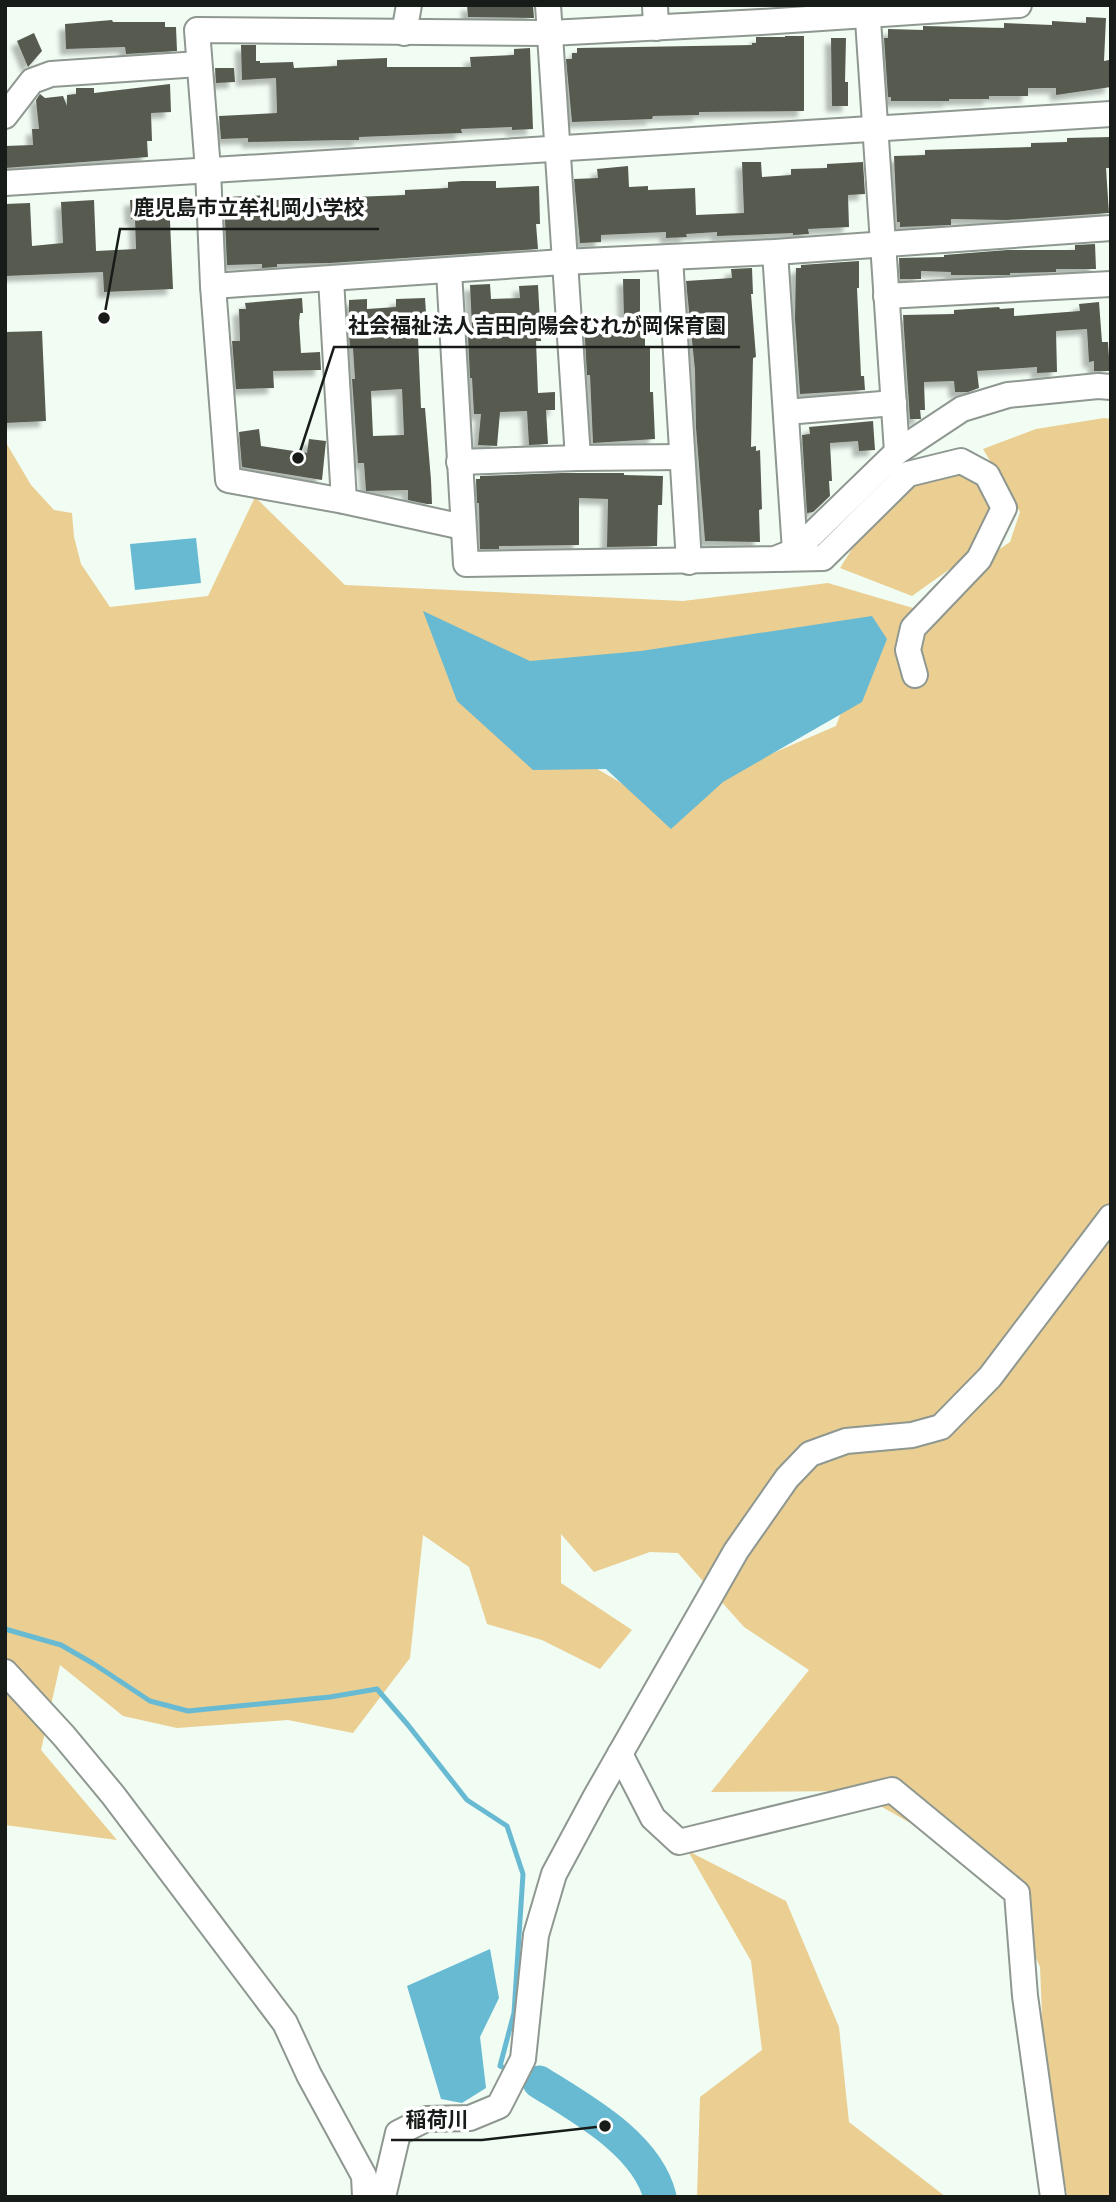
<svg xmlns="http://www.w3.org/2000/svg" width="1116" height="2202" viewBox="0 0 1116 2202" font-family="Roboto,'Noto Sans JP',sans-serif">
<defs>
<filter id="shadow"><feDropShadow dx="-6" dy="6" stdDeviation="2" flood-color="#0004"/></filter>
</defs>
<rect width="100%" height="100%" fill="#f1fcf3"/>
<g fill="#eace92" fill-rule="evenodd">
<path d="M1104,418L1111,419V2197H1068L1046,2109L1040,1967L998,1873L854,1791L711,1792L809,1670L744,1627L678,1553L650,1552L594,1572L561,1534V1583L632,1630L600,1669L542,1640L487,1624L469,1567L423,1535L410,1658L353,1733L288,1720L177,1728L123,1716L60,1665L41,1750L117,1840L5,1825V441L31,485L54,510L72,513L74,537L81,564L110,607L208,596L255,497L345,585L683,601L828,583L913,608L1010,542L1020,512L983,449L1036,429ZM871,630L836,726L656,803L547,740Z"/>
<polygon points="956,469 977,479 993,511 971,554 912,596 840,568 871,519 906,485"/>
<polygon points="688,1851 786,1901 839,2027 849,2122 946,2197 697,2197 700,2097 762,2050 751,1961"/>
</g>
<g fill="#68bad3">
<polygon points="196,538 201,583 135,590 130,544"/>
<polygon points="423,611 530,661 641,651 872,616 887,639 862,702 723,782 671,829 606,769 533,770 457,701"/>
<polygon points="490,1949 499,1998 480,2037 486,2088 462,2103 441,2099 407,1986"/>
</g>
<g fill="none" stroke-linecap="round" stroke-linejoin="round">
<g stroke="#68bad3" stroke-width="5">
<polyline points="5,1629 61,1645 94,1664 150,1701 188,1711 330,1697 377,1689 408,1725 467,1800 507,1826 523,1874 514,2013 500,2066 511,2071"/>
<polyline points="523,2076 539,2082"/>
</g>
<path stroke="#68bad3" stroke-width="33" d="M539,2082C582,2109 647,2144 660,2197"/>
</g>
<g fill="#575a50" fill-rule="evenodd" filter="url(#shadow)">
<polygon points="467,5 533,5 534,18 468,17"/>
<polygon points="1086,17 1106,18 1104,61 1109,60 1111,87 1056,95 1056,88 1028,88 1028,96 989,96 989,99 949,99 949,101 891,101 891,97 888,97 884,38 888,38 888,29 923,30 923,26 1004,28 1004,23 1052,25 1052,21 1086,23"/>
<polygon points="112,20 113,22 165,22 165,27 176,27 177,51 126,54 125,47 66,49 65,24"/>
<polygon points="34,33 42,51 28,67 17,41"/>
<polygon points="785,36 804,36 804,111 699,112 699,115 653,116 652,119 572,122 566,59 572,59 572,53 577,53 577,48 752,45 752,43 756,43 756,37 785,37"/>
<polygon points="831,38 846,38 845,82 848,82 848,106 832,106"/>
<polygon points="241,45 256,45 256,61 260,61 260,63 293,62 294,68 337,66 337,60 387,58 387,67 471,67 470,57 514,55 514,49 530,48 533,129 512,130 512,127 461,129 462,133 359,137 359,140 343,140 248,142 248,138 221,139 219,116 277,113 276,78 242,80"/>
<polygon points="215,68 234,68 235,82 216,83"/>
<polygon points="170,84 171,112 151,113 152,141 147,141 148,157 5,168 5,146 33,145 32,129 39,129 36,100 40,94 45,98 63,96 67,106 67,95 76,94 76,88 94,88 94,93"/>
<polygon points="1111,137 1111,168 1106,168 1109,213 1007,220 951,219 951,225 900,227 900,222 897,222 894,156 925,155 925,150 1031,147 1031,143 1067,142 1067,138"/>
<polygon points="742,162 761,162 762,177 791,175 791,169 827,168 827,164 863,162 865,194 848,195 849,227 808,229 809,234 793,235 793,233 717,236 717,232 686,234 687,237 666,238 666,232 601,235 601,242 580,243 574,179 598,178 597,169 628,166 629,187 648,186 648,190 695,188 696,215 744,213"/>
<polygon points="462,181 496,181 496,188 539,186 540,224 536,224 538,249 330,263 277,264 277,267 262,268 262,264 227,265 224,197 274,195 274,200 405,195 405,190 448,188 448,182"/>
<polygon points="169,198 173,289 104,292 103,272 5,276 5,204 30,203 32,246 63,243 61,202 94,200 96,251 136,249 135,219 131,219 130,200"/>
<polygon points="1095,244 1096,269 1056,269 1056,272 1010,273 1010,275 951,275 951,272 921,271 921,279 900,279 899,258 944,257 944,255 1007,250 1075,250 1075,245"/>
<polygon points="859,261 859,288 857,288 861,376 864,376 865,390 800,394 795,319 796,268 801,268 801,265"/>
<polygon points="752,268 753,294 751,294 756,357 753,358 751,447 756,446 756,451 760,450 762,509 759,510 760,542 705,541 696,428 695,370 686,281 732,278 731,269"/>
<polygon points="623,279 640,279 640,315 645,315 645,347 650,347 650,392 653,392 655,439 593,443 590,375 587,375 584,320 624,320"/>
<polygon points="490,284 491,299 520,298 519,286 538,285 541,341 536,341 538,393 555,392 555,410 546,410 548,444 529,445 527,411 500,412 497,446 478,445 481,414 474,414 472,378 470,378 468,335 471,335 472,327 470,285"/>
<polygon points="302,298 303,313 300,313 299,322 301,353 320,352 321,370 273,371 274,388 236,389 232,341 240,341 239,309 246,309 245,303"/>
<path d="M425,298L426,313L417,314L421,408H425L431,480L432,504H427L408,500V490L366,491L364,463H358L352,379H355L353,348H350L349,334V300L367,299V309L396,307V299ZM402,389L404,435L373,436L371,391Z"/>
<polygon points="1099,302 1102,342 1108,342 1110,371 1094,371 1094,361 1089,362 1087,329 1056,331 1057,372 1037,373 1037,367 977,371 979,388 968,392 955,392 954,381 924,382 925,410 920,410 921,419 910,419 903,315 954,314 954,310 999,307 1000,309 1014,308 1014,316 1080,311 1079,304"/>
<polygon points="42,331 46,421 5,423 5,332"/>
<polygon points="873,421 875,450 859,451 858,441 830,443 832,481 829,481 830,496 813,512 807,513 802,435 810,434 809,427"/>
<polygon points="259,429 261,446 307,453 309,439 326,441 322,480 242,467 239,432"/>
<polygon points="562,473 624,473 624,475 663,476 662,505 658,505 657,546 607,547 608,499 579,498 579,545 499,546 499,549 480,549 479,503 477,503 476,479 480,479 480,476"/>
</g>
<g fill="none" stroke-linecap="round" stroke-linejoin="round">
<g stroke="#8e9790" stroke-width="28">
<g id="minor">
<polyline points="548,5 578,458"/>
<polyline points="655,5 656,28"/>
<polyline points="867,5 897,452"/>
<polyline points="404,33 409,5"/>
<polyline points="5,116 32,81 51,74 199,64"/>
<polyline points="5,183 1111,114"/>
<polyline points="775,252 795,551"/>
<polyline points="670,257 689,562"/>
<polyline points="449,271 466,564 775,559 795,551 897,452 962,409 1008,395 1098,386 1111,387"/>
<polyline points="331,279 344,501"/>
<polyline points="213,286 563,262 775,252 1111,228"/>
<polyline points="886,296 1111,284"/>
<polyline points="786,412 894,403"/>
<polyline points="459,462 578,458 681,457"/>
<polyline points="463,527 344,501 228,480 213,286 208,170 197,30 550,33 761,22 1019,5"/>
<polyline points="779,559 823,558 908,474 961,461 987,475 1004,508 979,559 913,628 908,650 915,675"/>
<polyline points="5,1672 64,1736 113,1795 285,2023 309,2075 364,2176 365,2197"/>
<polyline points="620,1754 653,1818 679,1842 892,1790 1017,1893 1025,1996 1053,2197"/>
<polyline points="383,2197 398,2133 426,2119 470,2118 499,2106 523,2059 536,1935 554,1874 596,1796 736,1551 787,1478 810,1454 846,1441 912,1435 941,1427 990,1377 1111,1217"/>
</g>
</g>
<use href="#minor" stroke="#fff" stroke-width="24"/>
</g>
<path fill="none" stroke="#181c19" stroke-width="2.5" d="M104 318L120 229H379M298 458L334 347H740M605 2126L482 2140H391"/>
<g fill="#181c19" stroke="#fff" stroke-width="2.5">
<circle cx="104" cy="318" r="7"/>
<circle cx="298" cy="458" r="7"/>
<circle cx="605" cy="2126" r="7"/>
</g>
<g font-size="21" text-anchor="middle" font-weight="bold" fill="#181c19" stroke="#fff" stroke-width="7" stroke-linejoin="round" paint-order="stroke">
<text x="249" y="215">鹿児島市立牟礼岡小学校</text>
<text x="537" y="333">社会福祉法人吉田向陽会むれが岡保育園</text>
<text x="437" y="2127">稲荷川</text>
</g>
<rect width="1116" height="2202" fill="none" stroke="#181c19" stroke-width="14"/>
</svg>
